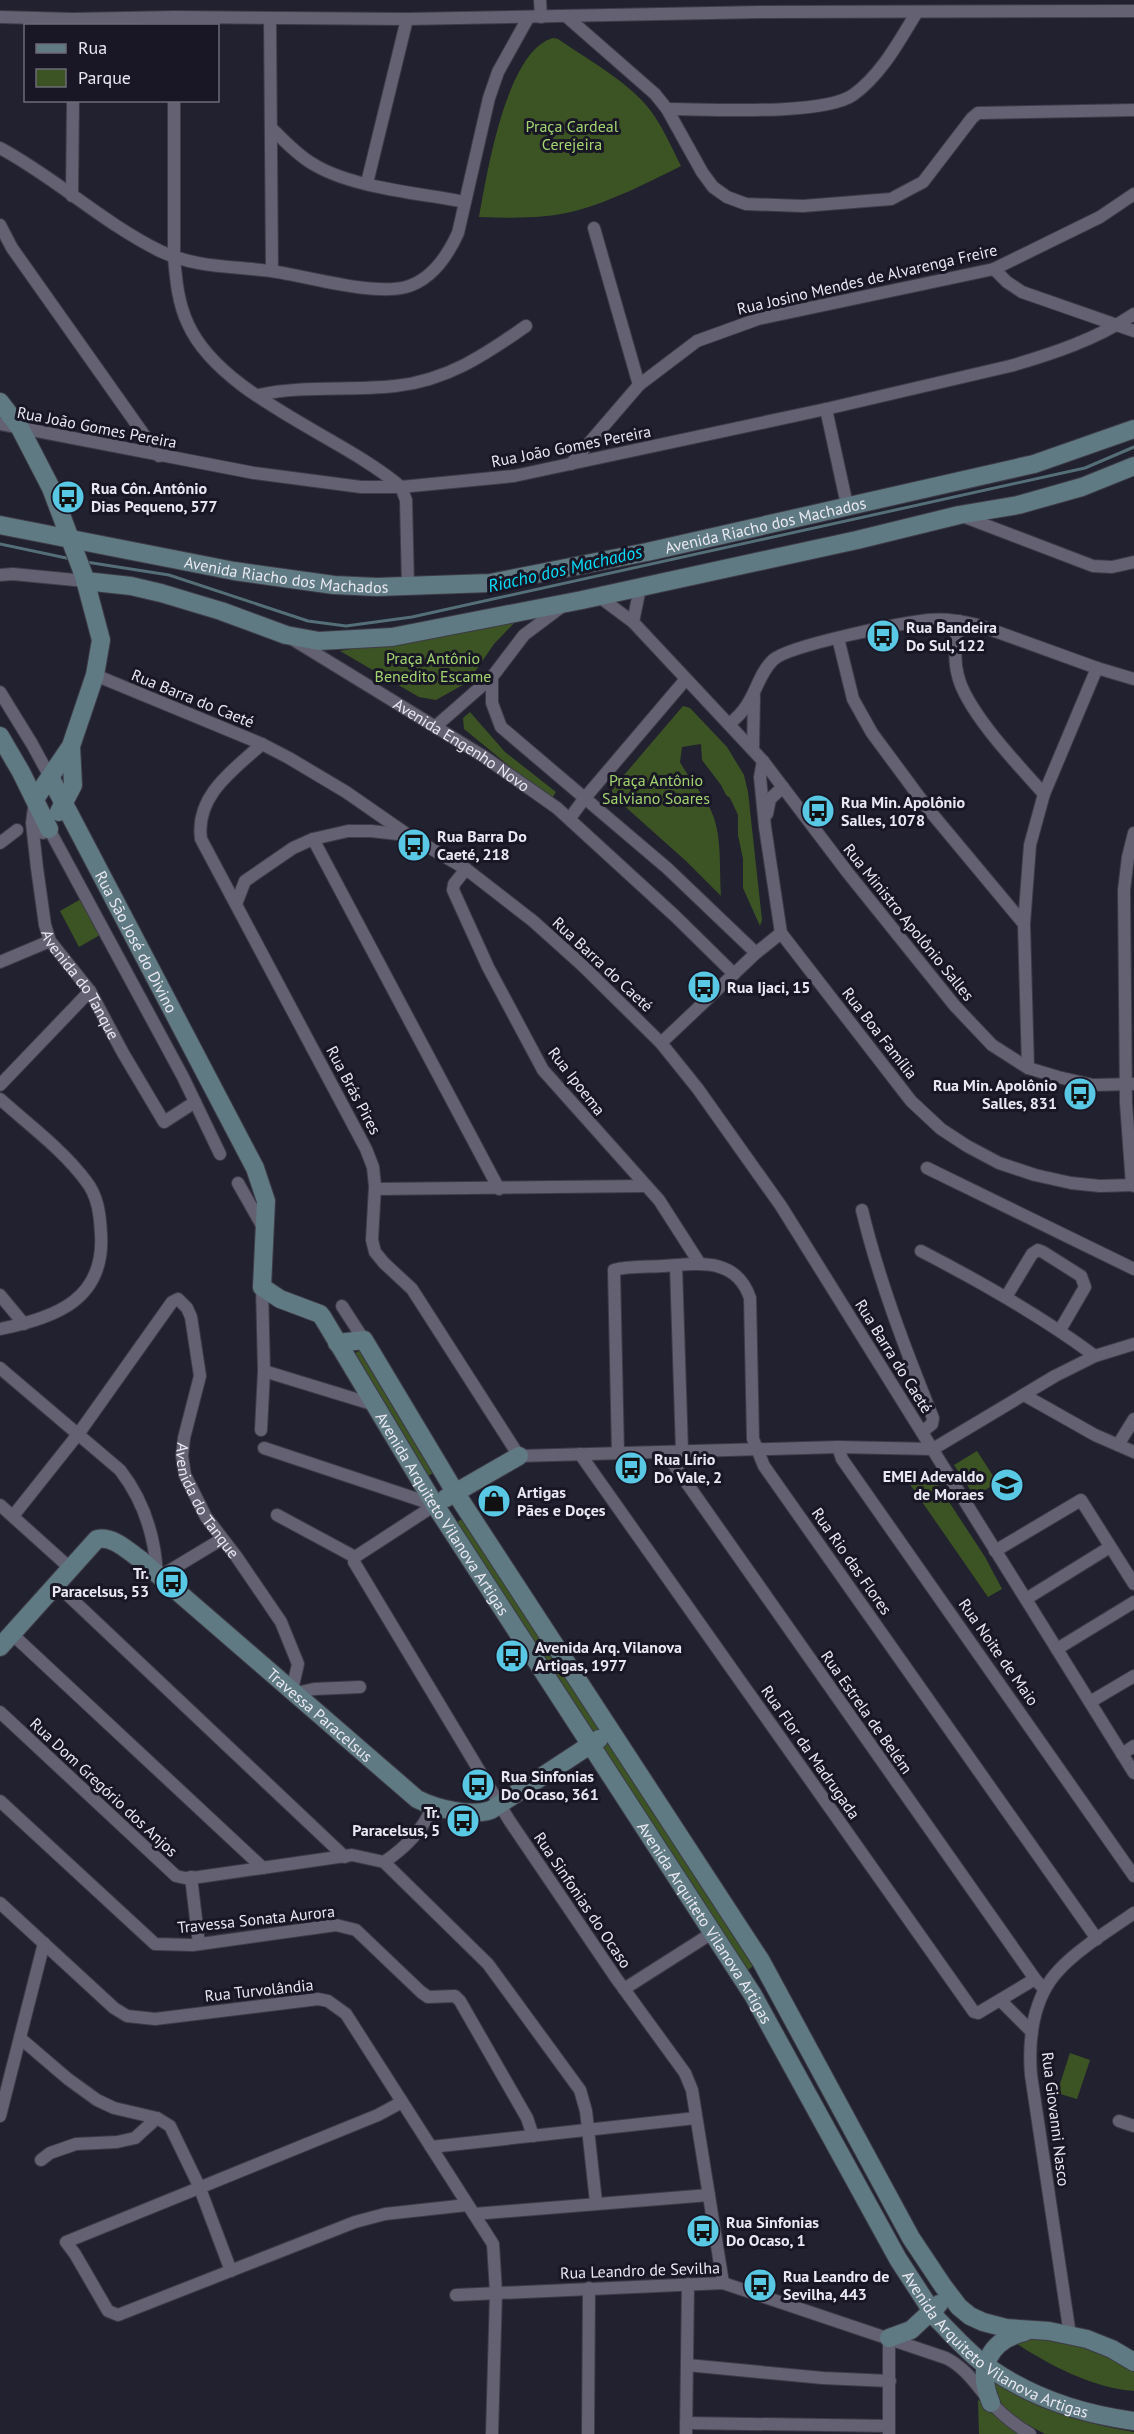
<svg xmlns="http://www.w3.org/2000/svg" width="1134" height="2434" viewBox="0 0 1134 2434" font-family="'PT Sans',sans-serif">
<rect width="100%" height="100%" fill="#22212f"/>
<g fill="#3c5423">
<path d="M553,38L558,39C588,60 635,85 655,117C665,132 673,150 681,166C647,183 612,201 575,211C545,219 510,218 479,217C487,174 506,51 553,38Z"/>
<polygon points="518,619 494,644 468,682 436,700 419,697 340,651"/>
<path d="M683,706L690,708L727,747L744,775L748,792L762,920L760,926L743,888V859L738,835V815L730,798L726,795L721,785L702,760L701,744L682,747L680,762C690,781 707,797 714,818C722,842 719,871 721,896L686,861L611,794L613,788Z"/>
<polygon points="470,712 505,752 556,792 551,800 464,729 463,718"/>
<polygon points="81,899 100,935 79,947 60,911"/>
<polygon points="360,1350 433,1473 428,1476 354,1354"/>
<polygon points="977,1451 997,1482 975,1497 954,1465"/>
<polygon points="934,1479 985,1557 1002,1589 988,1597 909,1483"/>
<polygon points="462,1519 753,1966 748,1970 457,1522"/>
<polygon points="1070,2053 1090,2060 1077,2099 1057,2093"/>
<path d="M1042,2337C1075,2341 1107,2352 1134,2372V2391C1092,2388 1049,2365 1014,2342L1022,2339Z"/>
<path d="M991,2377C1038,2409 1077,2422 1134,2432V2434H1045L1017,2419L1000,2404Z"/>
<polygon points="978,2400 1026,2434 979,2434"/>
</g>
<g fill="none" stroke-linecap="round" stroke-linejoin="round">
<g stroke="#546f77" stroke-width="3">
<polyline points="0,544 71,559"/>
<polyline points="86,562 169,575 308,621 346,626 412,617 1085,468 1134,447"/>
</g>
<g stroke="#3d3b47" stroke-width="14">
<g id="street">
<polyline points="540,0 541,17"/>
<polyline points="0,17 73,19 174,17 407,19 761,12 1134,11"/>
<polyline points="567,17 655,94 667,109 702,172 713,187 727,197 746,204 803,206 891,199 923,182 972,118 978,113 1134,110"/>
<polyline points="270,19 272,271"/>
<path d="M174,100V257C176,280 178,303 188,324C221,397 342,436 401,487L406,500L408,586"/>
<path d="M667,109C708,109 822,116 853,95C882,74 899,41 917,12"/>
<path d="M271,128C284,140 297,155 313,164C352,188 419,193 465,202"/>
<path d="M0,148C56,178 103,223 160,251C196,268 233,266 271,271C307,276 372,296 406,287C431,280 448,255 458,233L489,98L498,72L528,18"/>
<polyline points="367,183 407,19"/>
<polyline points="72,196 73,100"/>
<polyline points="0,225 12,248 159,456"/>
<polyline points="594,228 639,385"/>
<polyline points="994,269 1007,282 1022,292 1134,331"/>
<path d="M258,395C303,385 349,391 395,386C446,381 485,355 526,326"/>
<polyline points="826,409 847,505"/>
<path d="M0,424L254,473L361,487H401L514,476L826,409L1010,366C1052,354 1097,339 1134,314"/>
<polyline points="571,464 639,385 697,341 758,319 994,269 1100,217 1134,194"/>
<polyline points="962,516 1093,566 1112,567 1134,562"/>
<polyline points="0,575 13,574 85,581"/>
<polyline points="598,596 633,622 763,761 848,873 955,1006 992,1045 1028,1068 1058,1077 1093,1085 1134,1084"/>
<path d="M959,621C956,638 953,658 958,676C967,712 1019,766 1044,794"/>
<polyline points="633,622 640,588"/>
<polyline points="838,638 853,699 872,733 929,810 1024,924"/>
<path id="s1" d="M292,639L483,756L557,808L675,916L734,974"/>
<polyline points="95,675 262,744 289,758 346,792 408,835 466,869 533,921 582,965 661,1043 698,1089 781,1206 1134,1773"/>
<polyline points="492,677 492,703 501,727 667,868 756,953"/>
<polyline points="0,692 32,744 50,777"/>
<path d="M729,724C757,703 754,679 773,660C789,645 902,623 928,620C945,618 962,621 978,625L1097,668L1134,679"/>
<polyline points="436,726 492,677 524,635 560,608"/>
<path d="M262,744C233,770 195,796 201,839L366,1149L373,1167L375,1186L372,1240L375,1252L384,1263L412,1289L519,1456L838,1447L933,1449L1055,1376L1095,1356L1134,1344"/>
<polyline points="753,750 754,696"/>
<polyline points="763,761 760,777 765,827 781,933 911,1101 941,1129 967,1146 999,1163 1035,1175 1071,1183 1100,1186 1134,1185"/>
<path id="s2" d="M35,800L32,823L37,868L45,925L50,941L90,991L123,1053L164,1122L195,1102"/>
<polyline points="767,814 770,799 783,787"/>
<polyline points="570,818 584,799 686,679"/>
<polyline points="43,833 49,829 183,1077 220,1154"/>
<polyline points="1134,833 1128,857 1124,890 1126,1103 1132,1185 1134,1186"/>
<polyline points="313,839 499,1189"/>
<polyline points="0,843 17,830"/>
<polyline points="466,869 454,884 453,890 488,967 543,1070 659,1200 700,1264"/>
<polyline points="236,904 245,881 293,848 313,839 348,831 371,831 407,835"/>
<polyline points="0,962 50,941"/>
<polyline points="661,1043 756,953 781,933"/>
<polyline points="1028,1068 1024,924 1030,845 1044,794 1097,668"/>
<polyline points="0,1085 90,991"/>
<path d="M0,1099C29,1125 63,1150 86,1181C98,1196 100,1215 101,1234C105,1300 55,1318 0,1329"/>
<polyline points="927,1168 1134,1269"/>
<polyline points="238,1183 264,1229"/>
<polyline points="375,1189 645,1186"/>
<path d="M862,1210C879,1281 906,1351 933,1418L932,1424L922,1432"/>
<path d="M921,1251C981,1282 1040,1315 1095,1356"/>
<polyline points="676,1266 682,1451"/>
<polyline points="0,1295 24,1324"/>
<polyline points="1006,1297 1032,1254 1038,1250 1043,1252 1081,1276 1085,1287 1060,1330"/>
<polyline points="342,1306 364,1340"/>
<path d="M0,1368L120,1470C144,1501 155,1536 157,1575"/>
<polyline points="264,1371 375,1405"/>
<polyline points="1024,1395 1095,1435 1134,1452"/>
<polyline points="261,1430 264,1371 262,1287"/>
<polyline points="1118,1445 1134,1419"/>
<polyline points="838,1447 842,1459 1134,1876"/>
<polyline points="264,1448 435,1505"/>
<polyline points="665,1452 1035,1979 1044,1989"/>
<path d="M618,1453L614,1270C628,1266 647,1267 662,1266C697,1264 736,1256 750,1298L753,1439L764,1466L1097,1939"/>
<polyline points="580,1454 974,2012 978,2013 1035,1979"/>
<polyline points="0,1505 70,1568"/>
<polyline points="277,1515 355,1557"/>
<path id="s3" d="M13,1516L79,1433L172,1302L178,1299L187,1308L191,1317L200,1376L184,1438L182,1456L185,1475L206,1517L236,1556L281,1622L298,1664L292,1690"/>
<polyline points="995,1551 1081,1500 1134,1584"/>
<polyline points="355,1557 354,1562 509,1820 616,1978 685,2073 692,2090 723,2283"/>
<polyline points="355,1557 435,1505"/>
<polyline points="159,1577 222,1539"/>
<polyline points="56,1584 345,1857"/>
<polyline points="1026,1599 1110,1547"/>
<polyline points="12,1634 263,1868"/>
<polyline points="1057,1649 1134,1602"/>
<polyline points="296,1693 314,1689 360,1687"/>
<polyline points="1090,1702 1134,1676"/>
<polyline points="0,1712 176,1876 185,1878 199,1877 352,1855 384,1862 488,1964 580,2090 586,2111 596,2202"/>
<polyline points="1122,1754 1134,1746"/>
<polyline points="0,1801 155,1944 193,1945 336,1925 356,1930 421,1992 428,1997 455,1996 460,2001 527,2118 533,2136"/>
<path d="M384,1862C404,1849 424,1829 432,1807"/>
<polyline points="191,1877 199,1944"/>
<polyline points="0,1903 114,2008 127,2016 155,2019 318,1999 328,2001 346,2014 493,2244 496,2292 492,2434"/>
<polyline points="624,1989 712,1933"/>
<polyline points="1001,2001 1032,2032"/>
<polyline points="20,2038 68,2079 97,2100 114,2108 157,2118 170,2126 199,2186 231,2271"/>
<polyline points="402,2102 378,2115 66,2242 75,2254 108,2311 118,2315 355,2222 385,2214 467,2205"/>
<polyline points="0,2116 44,1943"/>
<polyline points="1119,2121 1134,2126"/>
<polyline points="431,2147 696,2118"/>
<polyline points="41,2160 50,2153 76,2144 117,2142 135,2138 157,2118"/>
<polyline points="474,2214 709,2195"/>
<path d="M456,2295L723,2283L946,2358C966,2368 976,2385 990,2401C1001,2414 1015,2425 1030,2434"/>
<path d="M1070,2335L1031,2075C1028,2039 1033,1997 1059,1970C1078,1949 1110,1930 1134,1913"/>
<polyline points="687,2365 823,2378 890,2381"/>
<polyline points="686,2423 889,2426"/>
<polyline points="889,2433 889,2338"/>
<polyline points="588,2434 589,2288"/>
<polyline points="686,2434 688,2284"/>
</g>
</g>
<g stroke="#3d3b47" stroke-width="20">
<g id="secondary">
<polyline points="0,402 20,428 51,488 84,576 101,640 95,675 71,746 35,799"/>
<path id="s4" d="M0,525L234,571L334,585L377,587L490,583L647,552L1034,464L1134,429"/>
<polyline points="85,581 131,586 161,593 221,611 286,635 319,641 392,637 582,600 857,540 959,515 1018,505 1082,487 1134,466"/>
<polyline points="0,736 21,772 49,829"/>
<path id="s5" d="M50,777L255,1168L266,1201L262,1287L280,1299L320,1314L323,1318L435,1505L753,1995L898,2259L937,2319C953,2335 969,2354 988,2367C1032,2398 1081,2414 1134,2421"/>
<polyline points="59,812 73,785 71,746"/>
<polyline points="337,1343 364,1340 455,1492 761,1961 911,2238 943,2286 959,2307 970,2316 983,2322 1006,2328 1049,2331 1087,2339 1112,2349 1134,2362"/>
<polyline points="446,1498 519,1456"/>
<path id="s6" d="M0,1647L97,1539C114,1536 128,1551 141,1560L417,1799C437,1809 470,1817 491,1810L599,1739"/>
<polyline points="889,2338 911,2330 939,2304"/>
<path d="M991,2403C976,2368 989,2340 1025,2332"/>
</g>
</g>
<use href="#street" stroke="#636172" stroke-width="12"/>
<use href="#secondary" stroke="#5f7a82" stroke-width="18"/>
</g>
<defs>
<g id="bus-disc" transform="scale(1.725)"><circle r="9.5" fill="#58c8e4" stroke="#191725"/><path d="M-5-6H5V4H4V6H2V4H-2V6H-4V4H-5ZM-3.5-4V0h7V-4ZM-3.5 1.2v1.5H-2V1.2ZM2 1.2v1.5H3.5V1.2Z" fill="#111"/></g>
<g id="school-disc" transform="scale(1.725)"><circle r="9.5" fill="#58c8e4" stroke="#191725"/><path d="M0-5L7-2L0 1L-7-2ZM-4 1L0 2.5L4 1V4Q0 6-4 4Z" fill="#111"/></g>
<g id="shop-disc" transform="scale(1.725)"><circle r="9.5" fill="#58c8e4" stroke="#191725"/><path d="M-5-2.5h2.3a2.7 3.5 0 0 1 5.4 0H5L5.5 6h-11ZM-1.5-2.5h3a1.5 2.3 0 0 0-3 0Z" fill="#111"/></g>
</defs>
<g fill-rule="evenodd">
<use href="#bus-disc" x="68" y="497"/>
<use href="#bus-disc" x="883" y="636"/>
<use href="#bus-disc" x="818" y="811"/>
<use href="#bus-disc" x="414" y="845"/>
<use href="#bus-disc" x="704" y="987"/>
<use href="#bus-disc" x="1080" y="1094"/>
<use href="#bus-disc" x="631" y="1468"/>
<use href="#school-disc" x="1007" y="1485"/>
<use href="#shop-disc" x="494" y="1501"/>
<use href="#bus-disc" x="172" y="1582"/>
<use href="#bus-disc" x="512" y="1656"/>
<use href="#bus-disc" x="478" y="1785"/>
<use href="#bus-disc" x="463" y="1821"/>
<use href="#bus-disc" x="703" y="2231"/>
<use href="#bus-disc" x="760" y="2285"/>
</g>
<g text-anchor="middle" stroke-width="6" stroke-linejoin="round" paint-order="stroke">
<g font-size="16" fill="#a2d56f" stroke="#191725">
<text x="572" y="132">Praça Cardeal<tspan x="572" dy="18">Cerejeira</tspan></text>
<text x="433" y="664">Praça Antônio<tspan x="433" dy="18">Benedito Escame</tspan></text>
<text x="656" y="786">Praça Antônio<tspan x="656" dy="18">Salviano Soares</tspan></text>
</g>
<g font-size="16" fill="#e9e8f2" stroke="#191725">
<text transform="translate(867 279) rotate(-13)" y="6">Rua Josino Mendes de Alvarenga Freire</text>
<text transform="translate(97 427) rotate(11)" y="6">Rua João Gomes Pereira</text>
<text transform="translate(571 446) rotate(-11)" y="6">Rua João Gomes Pereira</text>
<text dy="6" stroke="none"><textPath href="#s4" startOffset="777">Avenida Riacho dos Machados</textPath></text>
<text dy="6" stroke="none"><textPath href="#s4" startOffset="291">Avenida Riacho dos Machados</textPath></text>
<text transform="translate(193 698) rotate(22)" y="6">Rua Barra do Caeté</text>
<text dy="6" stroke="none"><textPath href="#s1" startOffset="200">Avenida Engenho Novo</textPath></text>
<text transform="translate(909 922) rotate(51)" y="6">Rua Ministro Apolônio Salles</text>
<text dy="6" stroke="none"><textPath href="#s5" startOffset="186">Rua São José do Divino</textPath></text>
<text transform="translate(603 964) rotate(43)" y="6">Rua Barra do Caeté</text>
<text dy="6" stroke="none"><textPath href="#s2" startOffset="196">Avenida do Tanque</textPath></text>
<text transform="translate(880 1033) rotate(52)" y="6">Rua Boa Família</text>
<text transform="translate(577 1081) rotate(52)" y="6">Rua Ipoema</text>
<text transform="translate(354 1090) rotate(62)" y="6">Rua Brás Pires</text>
<text transform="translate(894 1356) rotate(58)" y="6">Rua Barra do Caeté</text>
<text dy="6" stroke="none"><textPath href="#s3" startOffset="489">Avenida do Tanque</textPath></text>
<text dy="6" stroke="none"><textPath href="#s5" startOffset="861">Avenida Arquiteto Vilanova Artigas</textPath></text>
<text transform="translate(852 1561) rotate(55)" y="6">Rua Rio das Flores</text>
<text transform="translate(999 1652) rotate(55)" y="6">Rua Noite de Maio</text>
<text transform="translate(867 1712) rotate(55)" y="6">Rua Estrela de Belém</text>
<text dy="6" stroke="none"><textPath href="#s6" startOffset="432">Travessa Paracelsus</textPath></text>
<text transform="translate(811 1752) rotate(55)" y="6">Rua Flor da Madrugada</text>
<text transform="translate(104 1787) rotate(43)" y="6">Rua Dom Gregório dos Anjos</text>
<text transform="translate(583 1900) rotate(56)" y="6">Rua Sinfonias do Ocaso</text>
<text transform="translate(256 1919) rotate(-6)" y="6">Travessa Sonata Aurora</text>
<text dy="6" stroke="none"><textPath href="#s5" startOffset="1347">Avenida Arquiteto Vilanova Artigas</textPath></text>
<text transform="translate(259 1990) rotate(-6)" y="6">Rua Turvolândia</text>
<text transform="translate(1056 2119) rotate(83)" y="6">Rua Giovanni Nasco</text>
<text transform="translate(640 2270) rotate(-2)" y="6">Rua Leandro de Sevilha</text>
<text dy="6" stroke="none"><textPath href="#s5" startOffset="1869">Avenida Arquiteto Vilanova Artigas</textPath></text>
</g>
<g font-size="16" font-weight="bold" fill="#e9e8f2" stroke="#191725" text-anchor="start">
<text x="91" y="494">Rua Côn. Antônio<tspan x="91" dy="18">Dias Pequeno, 577</tspan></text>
<text x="906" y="633">Rua Bandeira<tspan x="906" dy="18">Do Sul, 122</tspan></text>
<text x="841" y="808">Rua Min. Apolônio<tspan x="841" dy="18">Salles, 1078</tspan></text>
<text x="437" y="842">Rua Barra Do<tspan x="437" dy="18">Caeté, 218</tspan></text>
<text x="727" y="993">Rua Ijaci, 15</text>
<text x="1057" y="1091" text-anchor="end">Rua Min. Apolônio<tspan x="1057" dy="18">Salles, 831</tspan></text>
<text x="654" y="1465">Rua Lírio<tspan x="654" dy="18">Do Vale, 2</tspan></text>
<text x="984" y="1482" text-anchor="end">EMEI Adevaldo<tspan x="984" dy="18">de Moraes</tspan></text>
<text x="517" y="1498">Artigas<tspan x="517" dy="18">Pães e Doçes</tspan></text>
<text x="149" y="1579" text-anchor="end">Tr.<tspan x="149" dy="18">Paracelsus, 53</tspan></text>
<text x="535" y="1653">Avenida Arq. Vilanova<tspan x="535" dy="18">Artigas, 1977</tspan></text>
<text x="501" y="1782">Rua Sinfonias<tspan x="501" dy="18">Do Ocaso, 361</tspan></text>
<text x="440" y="1818" text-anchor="end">Tr.<tspan x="440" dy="18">Paracelsus, 5</tspan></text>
<text x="726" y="2228">Rua Sinfonias<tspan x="726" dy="18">Do Ocaso, 1</tspan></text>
<text x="783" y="2282">Rua Leandro de<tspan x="783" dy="18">Sevilha, 443</tspan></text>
</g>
<g font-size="18" font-style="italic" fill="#0adefa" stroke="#191725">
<text transform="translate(565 569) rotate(-13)" y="6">Riacho dos Machados</text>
</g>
</g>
<rect x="24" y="24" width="195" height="78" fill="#191725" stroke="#6c6b77" stroke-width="1.5"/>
<rect x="36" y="44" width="30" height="9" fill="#5f7a82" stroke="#6c6b77" stroke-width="1.5"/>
<text x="78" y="54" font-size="18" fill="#e9e8f2">Rua</text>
<rect x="36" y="69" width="30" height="18" fill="#3c5423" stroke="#6c6b77" stroke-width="1.5"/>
<text x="78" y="84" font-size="18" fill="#e9e8f2">Parque</text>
</svg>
